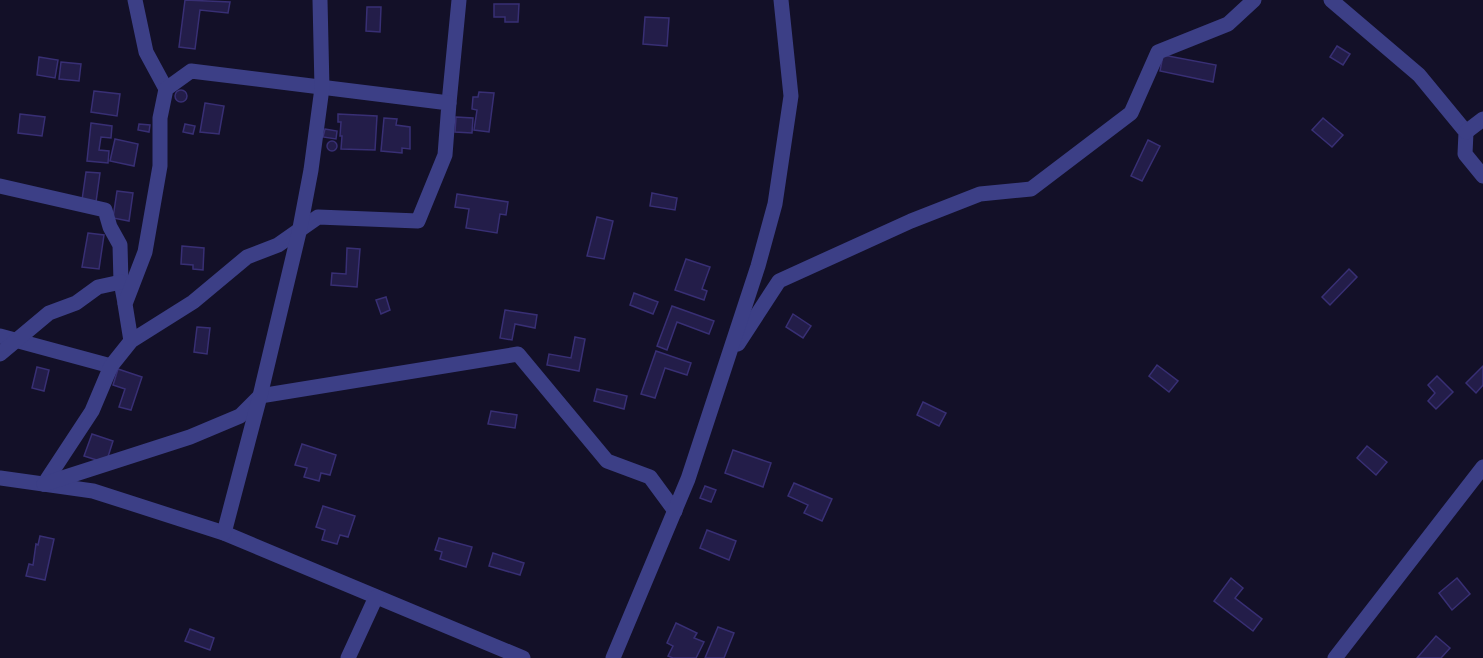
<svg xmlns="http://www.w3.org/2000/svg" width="1483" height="658" viewBox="0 0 1483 658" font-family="Commissioner,sans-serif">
<rect width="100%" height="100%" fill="#131028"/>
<g fill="#231d49" stroke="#382f74" stroke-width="1.5">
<polygon points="185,0 230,2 228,13 200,10 195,49 179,47"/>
<polygon points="494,4 519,4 518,22 505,22 505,17 494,17"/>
<polygon points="367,7 381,7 380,32 366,31"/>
<polygon points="645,17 669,18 667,46 643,44"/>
<polygon points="1337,46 1350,54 1343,65 1330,57"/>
<polygon points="1163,55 1216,65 1213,82 1160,71"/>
<polygon points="39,57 58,60 55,78 37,75"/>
<polygon points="61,62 81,64 79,81 59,79"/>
<circle cx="181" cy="96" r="6"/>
<polygon points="94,91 120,94 117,116 91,112"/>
<polygon points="479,92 494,93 489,132 474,130 477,110 472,109 473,97 478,97"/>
<polygon points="205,103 224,106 219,134 200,132"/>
<polygon points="20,114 45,117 42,136 18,133"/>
<polygon points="338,114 377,116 375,150 341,149 342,136 340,136 341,122 338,122"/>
<polygon points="456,117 473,118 472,133 455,132"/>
<polygon points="384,118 397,119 396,125 410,127 410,149 402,148 402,153 381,151"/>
<polygon points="1323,118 1343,135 1332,147 1312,130"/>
<polygon points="91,123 112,126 111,138 101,137 99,150 109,151 108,163 87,161"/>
<polygon points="139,124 150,125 149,132 138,130"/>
<polygon points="185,124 195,126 193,134 183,132"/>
<polygon points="325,129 337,131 336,139 323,137"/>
<polygon points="115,139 138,144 134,166 110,161"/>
<polygon points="1148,140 1160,146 1142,181 1131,176"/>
<circle cx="332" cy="146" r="5"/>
<polygon points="86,172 100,173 96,202 82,200"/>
<polygon points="117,191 133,193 129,221 113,218"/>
<polygon points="652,193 677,198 675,210 650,206"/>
<polygon points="457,194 508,202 506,215 500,214 497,233 466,228 469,209 455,207"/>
<polygon points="597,217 613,221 604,259 587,256"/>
<polygon points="88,233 104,235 99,269 82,267"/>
<polygon points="182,246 204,248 203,270 193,269 193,265 181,264"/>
<polygon points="347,248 360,249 357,287 331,285 332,273 346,274"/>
<polygon points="686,259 710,267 702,289 707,291 704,300 675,290"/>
<polygon points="1349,269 1357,277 1330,305 1322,297"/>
<polygon points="634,293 658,302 653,314 630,305"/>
<polygon points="386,297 390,310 381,314 376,300"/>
<polygon points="672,306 714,321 709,334 677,322 667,350 657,346"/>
<polygon points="505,310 537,315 535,328 515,324 512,340 500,338"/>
<polygon points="793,314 811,326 803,338 786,327"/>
<polygon points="197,327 210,328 207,354 194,352"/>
<polygon points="575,337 585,339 579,371 547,365 549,354 571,358"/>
<polygon points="656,351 691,363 687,375 665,368 655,398 641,394"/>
<polygon points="1157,365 1178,381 1169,392 1149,376"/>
<polygon points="1483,366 1483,385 1476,393 1466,383"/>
<polygon points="37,367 49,370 44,391 32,388"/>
<polygon points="118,369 142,377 131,410 119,407 125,389 113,385"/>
<polygon points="1437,376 1453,392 1436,409 1428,401 1435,393 1428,385"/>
<polygon points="597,389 627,396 624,409 594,401"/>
<polygon points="923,402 946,413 939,426 917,415"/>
<polygon points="491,411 517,415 515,428 488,424"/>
<polygon points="92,434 113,441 106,463 84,456"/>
<polygon points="302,444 336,455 330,475 321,473 319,481 304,477 307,468 295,465"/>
<polygon points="1367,446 1387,462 1376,475 1357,458"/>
<polygon points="733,450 771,463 763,487 725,473"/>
<polygon points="794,483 832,499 822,521 804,513 808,505 788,496"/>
<polygon points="705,486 716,490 711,502 700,498"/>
<polygon points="323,506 355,516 348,537 340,535 337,544 322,540 325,530 316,527"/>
<polygon points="707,530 736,541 729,560 700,548"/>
<polygon points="40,536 54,539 45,580 26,576 29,564 33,565 36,544 38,545"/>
<polygon points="439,538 472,547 466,567 440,559 442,552 435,550"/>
<polygon points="493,553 524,563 520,575 489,566"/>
<polygon points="1231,578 1243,588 1235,598 1262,619 1253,631 1214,601"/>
<polygon points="1457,578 1470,594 1452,610 1439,593"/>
<polygon points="676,623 697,633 694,638 704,642 696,658 673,658 668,656 673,646 667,643"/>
<polygon points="718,627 734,633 724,658 705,658"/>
<polygon points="190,629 214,638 210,650 185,641"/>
<polygon points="1436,636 1450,648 1441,658 1417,658"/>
</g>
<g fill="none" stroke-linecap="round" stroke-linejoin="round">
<g stroke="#3c3f86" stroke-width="15">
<polyline points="135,0 146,52 166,89"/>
<polyline points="1331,0 1419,75 1466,132 1465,154 1483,176"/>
<polyline points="449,103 459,0"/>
<polyline points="1466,132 1483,119"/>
<polyline points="0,186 105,210 110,227 120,245 121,282 125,303"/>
<polyline points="0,336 111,366"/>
<polyline points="738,344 779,281 911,221 980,194 1031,189 1131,113 1158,52 1228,24 1254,0"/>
<polyline points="0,354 49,313 76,303 98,287 121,282"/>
<polyline points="0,478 93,491 224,533 523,658"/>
<polyline points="44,484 92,411 111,366 131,341 193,302 247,257 278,245 318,217 418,221 445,155 449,103 191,71 166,89 160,118 160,166 145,252 125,304 131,341"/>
<polyline points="44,484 190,437 240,416 260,396 518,354 607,461 650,477 675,511"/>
<polyline points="224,533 260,396 300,228 311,170 322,88 320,0"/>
<polyline points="348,658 376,597"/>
<polyline points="613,658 688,479 758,266 775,204 791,96 781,0"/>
<polyline points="1335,658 1483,467"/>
</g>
</g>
</svg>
